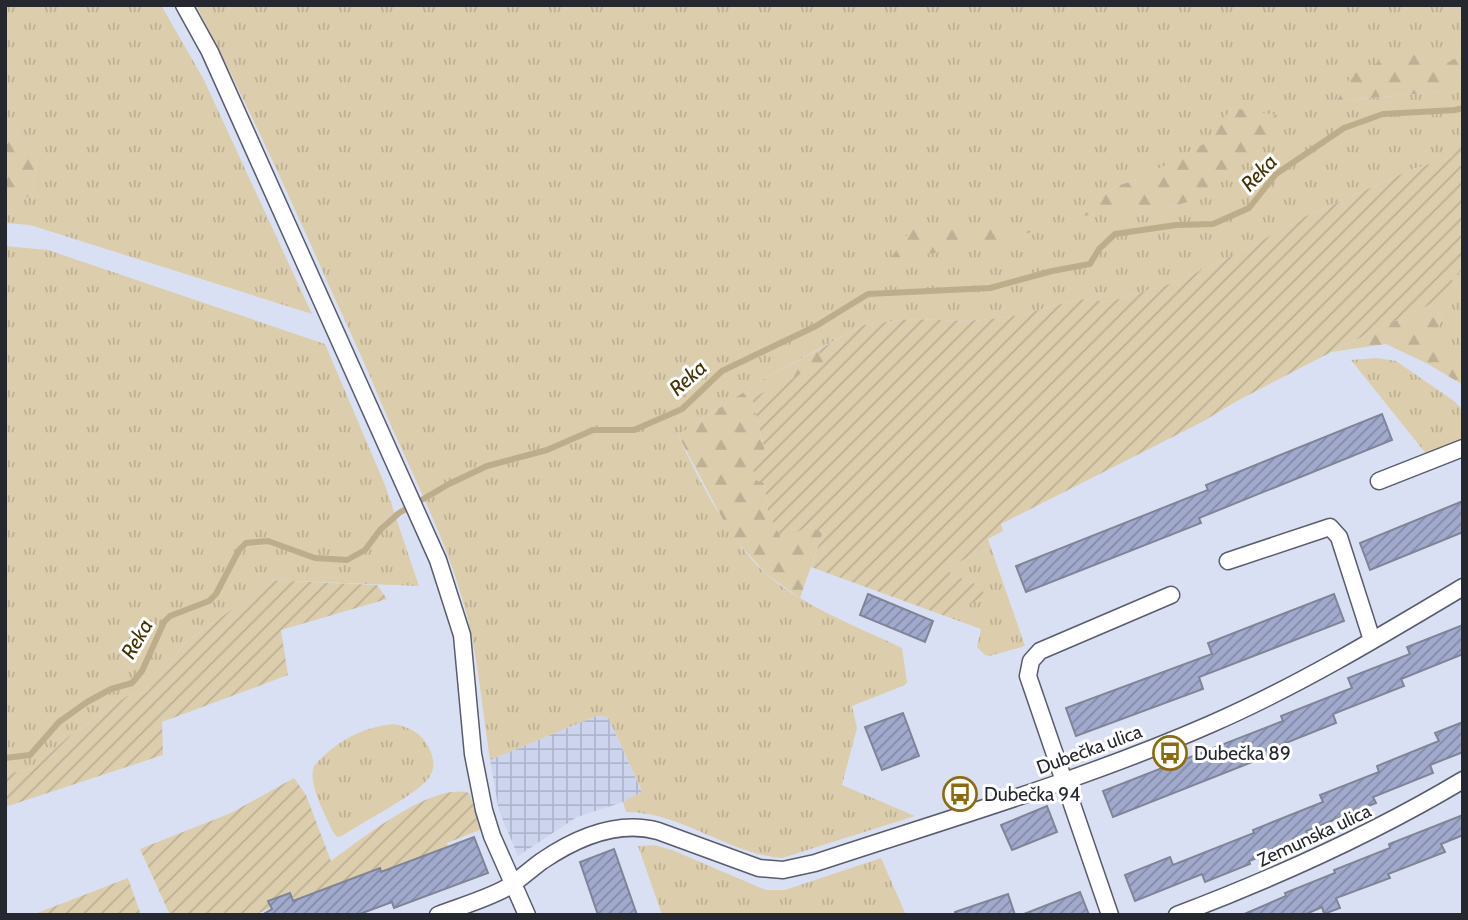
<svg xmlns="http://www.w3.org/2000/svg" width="1468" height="920" viewBox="0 0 1468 920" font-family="Cabin,sans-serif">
<defs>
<pattern id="industrial-grid" width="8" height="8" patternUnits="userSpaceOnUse" patternTransform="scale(1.75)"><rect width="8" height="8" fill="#cdd4ee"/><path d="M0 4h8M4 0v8" fill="none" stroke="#b0b6cc"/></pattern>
<pattern id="grass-tufts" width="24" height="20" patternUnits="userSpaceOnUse" patternTransform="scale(1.75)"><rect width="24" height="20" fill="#dccdac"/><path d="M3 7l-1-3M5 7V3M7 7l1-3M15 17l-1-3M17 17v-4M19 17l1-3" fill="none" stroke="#bdb094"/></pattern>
<pattern id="forest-firs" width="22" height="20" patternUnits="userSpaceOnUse" patternTransform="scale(1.75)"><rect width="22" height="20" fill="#dccdac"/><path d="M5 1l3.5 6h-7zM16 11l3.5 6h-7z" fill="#bdb094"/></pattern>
<pattern id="garden-furrows" width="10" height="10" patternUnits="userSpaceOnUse" patternTransform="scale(1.75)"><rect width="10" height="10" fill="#dccdac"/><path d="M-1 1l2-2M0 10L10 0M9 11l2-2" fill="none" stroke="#bdb094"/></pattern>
<pattern id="building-hatch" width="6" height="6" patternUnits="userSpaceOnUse" patternTransform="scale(1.75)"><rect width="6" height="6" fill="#a1aacd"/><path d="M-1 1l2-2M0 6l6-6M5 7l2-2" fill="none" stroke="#838aa7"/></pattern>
</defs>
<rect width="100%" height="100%" fill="#dae0f4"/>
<polygon fill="url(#industrial-grid)" points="596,716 608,717 642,792 623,802 577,817 518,856 499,811 490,760"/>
<g fill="url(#grass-tufts)" fill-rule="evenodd">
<polygon points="5,5 161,5 204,80 312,314 30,225 5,223 5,215 31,194 37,163 5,115"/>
<path d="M196,5H1463V54L1445,64L1338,101L1440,92L1463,75V140L1450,149L1453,157L1413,169L1304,217L1246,249L1176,282L1108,302L1080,299L1019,315L975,321L910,319L863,325L767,377L678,435C697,477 732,544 766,574C803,606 858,627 902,648L907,682L905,685L852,706L857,728L842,785L915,816L782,858C728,854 682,812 626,812L623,802L642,791L608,717L596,716L490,760C483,715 479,668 469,624C450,543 409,470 377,393C359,349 338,307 319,263C280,176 240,89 196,5ZM1232,108L1196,199L1174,206L1065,217L1120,185L1144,177L1208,142ZM979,229L1032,231L955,250Z"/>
<polygon points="5,246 48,250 325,344 385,485 419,586 266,580 231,610 186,642 147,692 127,696 68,737 32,769 5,774"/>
<polygon points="1463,270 1463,354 1427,351 1443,317 1430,304 1457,291 1451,277"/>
<polygon points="1376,358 1396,361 1454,401 1463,410 1463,441 1427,455 1351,360"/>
<polygon points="991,548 1025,646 989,656 985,655 977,647 981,629 945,616 984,597 981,586 951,574 947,567"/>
<path d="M394,724C409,727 422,733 429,748C434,758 436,769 428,779C416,795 362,822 342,836L337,837L333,832C326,816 307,783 314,766C335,742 362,727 394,724Z"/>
<polygon points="654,845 672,850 766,890 785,890 881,858 906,915 662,915 638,846"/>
</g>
<g fill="url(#forest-firs)">
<polygon points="1410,47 1445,64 1463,54 1463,75 1440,92 1337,101 1352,75"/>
<polygon points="1232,108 1277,115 1267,140 1233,171 1197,199 1174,206 1063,218 1120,185 1144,177 1207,142"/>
<polygon points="5,115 37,163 31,194 5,215"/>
<polygon points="915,224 1036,231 955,250 890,259"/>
<polygon points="1430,304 1443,317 1428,350 1463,354 1463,385 1428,364 1386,344 1331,352"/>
<polygon points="818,350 825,362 752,398 766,455 751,462 764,483 768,512 782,539 808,526 823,532 800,598 766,574 730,533 678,435 767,377"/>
</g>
<g fill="url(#garden-furrows)">
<polygon points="1463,140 1463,270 1451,278 1458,291 1339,348 1237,401 1202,422 1001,524 1003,531 988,539 991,548 947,567 951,574 981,586 985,597 945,616 811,567 823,532 808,526 782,540 768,512 764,483 757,481 750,462 766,455 752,398 824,362 818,350 863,325 910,319 975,321 1019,315 1080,299 1108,302 1176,282 1246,249 1304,217 1413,169 1452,157 1449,149"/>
<polygon points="266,580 377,585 387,599 281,630 288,675 162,722 163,755 5,807 5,774 32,769 68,737 127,696 147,692 186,642 231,610"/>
<path d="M294,778L306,795L331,861C362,839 432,782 469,793L482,829L447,843L448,847L381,872L293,901L290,893L269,901L271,908L254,915H170L140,849L231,813Z"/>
<polygon points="128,878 141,915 32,915"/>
</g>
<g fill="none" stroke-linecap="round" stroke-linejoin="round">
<polyline stroke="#bdad8b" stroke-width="6" points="5,758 30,755 59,722 87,702 111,689 132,683 142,671 164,622 170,616 209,601 216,594 239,550 246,543 268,541 315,558 347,560 365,550 380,530 399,513 449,484 487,466 547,450 593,430 634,430 682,409 722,371 816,326 868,294 990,288 1052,271 1090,264 1099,249 1115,234 1176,225 1213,224 1249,208 1276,174 1344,128 1383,114 1455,110 1463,108"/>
</g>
<g fill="url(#building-hatch)" stroke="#7f8496" stroke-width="2">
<polygon points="1382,414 1392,440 1199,518 1201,523 1026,592 1016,566 1208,490 1206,485"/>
<polygon points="1463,501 1463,532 1370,570 1360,543"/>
<polygon points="868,594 933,621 925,642 860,615"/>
<polygon points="1334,594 1344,621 1199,677 1203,689 1076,736 1066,708 1212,654 1208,643"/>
<polygon points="1463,625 1463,654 1401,679 1404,686 1333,714 1336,723 1278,746 1280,751 1113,817 1103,791 1283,721 1281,716 1352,688 1348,678 1410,654 1407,647"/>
<polygon points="903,713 919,756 882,770 865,727"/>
<polygon points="1463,722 1463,752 1430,765 1433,773 1373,797 1376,803 1306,831 1309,838 1249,861 1250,864 1205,882 1202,874 1135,901 1125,875 1170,857 1173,865 1254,833 1253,830 1323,802 1320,795 1379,772 1377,766 1439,741 1435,733"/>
<polygon points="1047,806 1057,832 1012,850 1001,825"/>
<polygon points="1463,815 1463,835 1441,844 1445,852 1388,874 1390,878 1336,898 1340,908 1324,914 1322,907 1304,915 1242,915 1286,896 1285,893 1335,873 1334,870 1390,848 1389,844"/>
<polygon points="474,837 488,873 394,908 392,902 357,915 262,915 272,909 268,901 290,893 293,901 380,868 381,872"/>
<polygon points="614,849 637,915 598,915 580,862"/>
<polygon points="1080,892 1089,915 1024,915 1024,914"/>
<polygon points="1008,894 1015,915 955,915 955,912"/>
</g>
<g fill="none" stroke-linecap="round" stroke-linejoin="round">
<g stroke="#585c6d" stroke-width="19">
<g id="minor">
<polyline points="184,5 210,52 438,560 462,635 473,754 484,810 492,836 527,915"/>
<polyline points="1379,481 1463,448"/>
<polyline points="1228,561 1330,527 1339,537 1372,640"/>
<path d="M438,915C461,906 487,899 508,887C520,879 531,869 542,861C576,838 618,820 658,831L759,868L783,870L815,863C948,819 1083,780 1211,724C1298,686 1381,636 1463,587"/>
<polyline points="1110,915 1028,676 1031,661 1040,651 1171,595"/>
<path d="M1177,915C1277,877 1371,835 1463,780"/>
</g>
</g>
<use href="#minor" stroke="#fff" stroke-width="16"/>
</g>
<defs>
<g id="bus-ring" transform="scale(1.75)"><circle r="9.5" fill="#fff" stroke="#8b6b0c" stroke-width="1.5"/><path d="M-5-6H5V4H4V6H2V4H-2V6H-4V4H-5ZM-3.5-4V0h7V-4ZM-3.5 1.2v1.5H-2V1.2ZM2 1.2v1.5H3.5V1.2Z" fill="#8b6b0c"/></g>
</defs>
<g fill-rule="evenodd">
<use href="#bus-ring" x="1170" y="753"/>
<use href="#bus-ring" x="960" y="794"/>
</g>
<g text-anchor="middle" stroke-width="6" stroke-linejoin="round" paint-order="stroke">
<g font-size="19" fill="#262830" stroke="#fff">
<text transform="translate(1089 749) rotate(-20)" y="7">Dubečka ulica</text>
<text transform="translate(1314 835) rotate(-25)" y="7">Zemunska ulica</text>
</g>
<g font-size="19" fill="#262830" stroke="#fff" text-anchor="start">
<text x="1194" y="760">Dubečka 89</text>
<text x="984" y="801">Dubečka 94</text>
</g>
<g font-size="21" font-style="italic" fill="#433203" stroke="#fff">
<text transform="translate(1259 173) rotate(-46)" y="7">Reka</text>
<text transform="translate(688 378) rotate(-42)" y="7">Reka</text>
<text transform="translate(137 639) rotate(-60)" y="7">Reka</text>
</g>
</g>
<rect width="1468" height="920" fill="none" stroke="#262830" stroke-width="14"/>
</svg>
